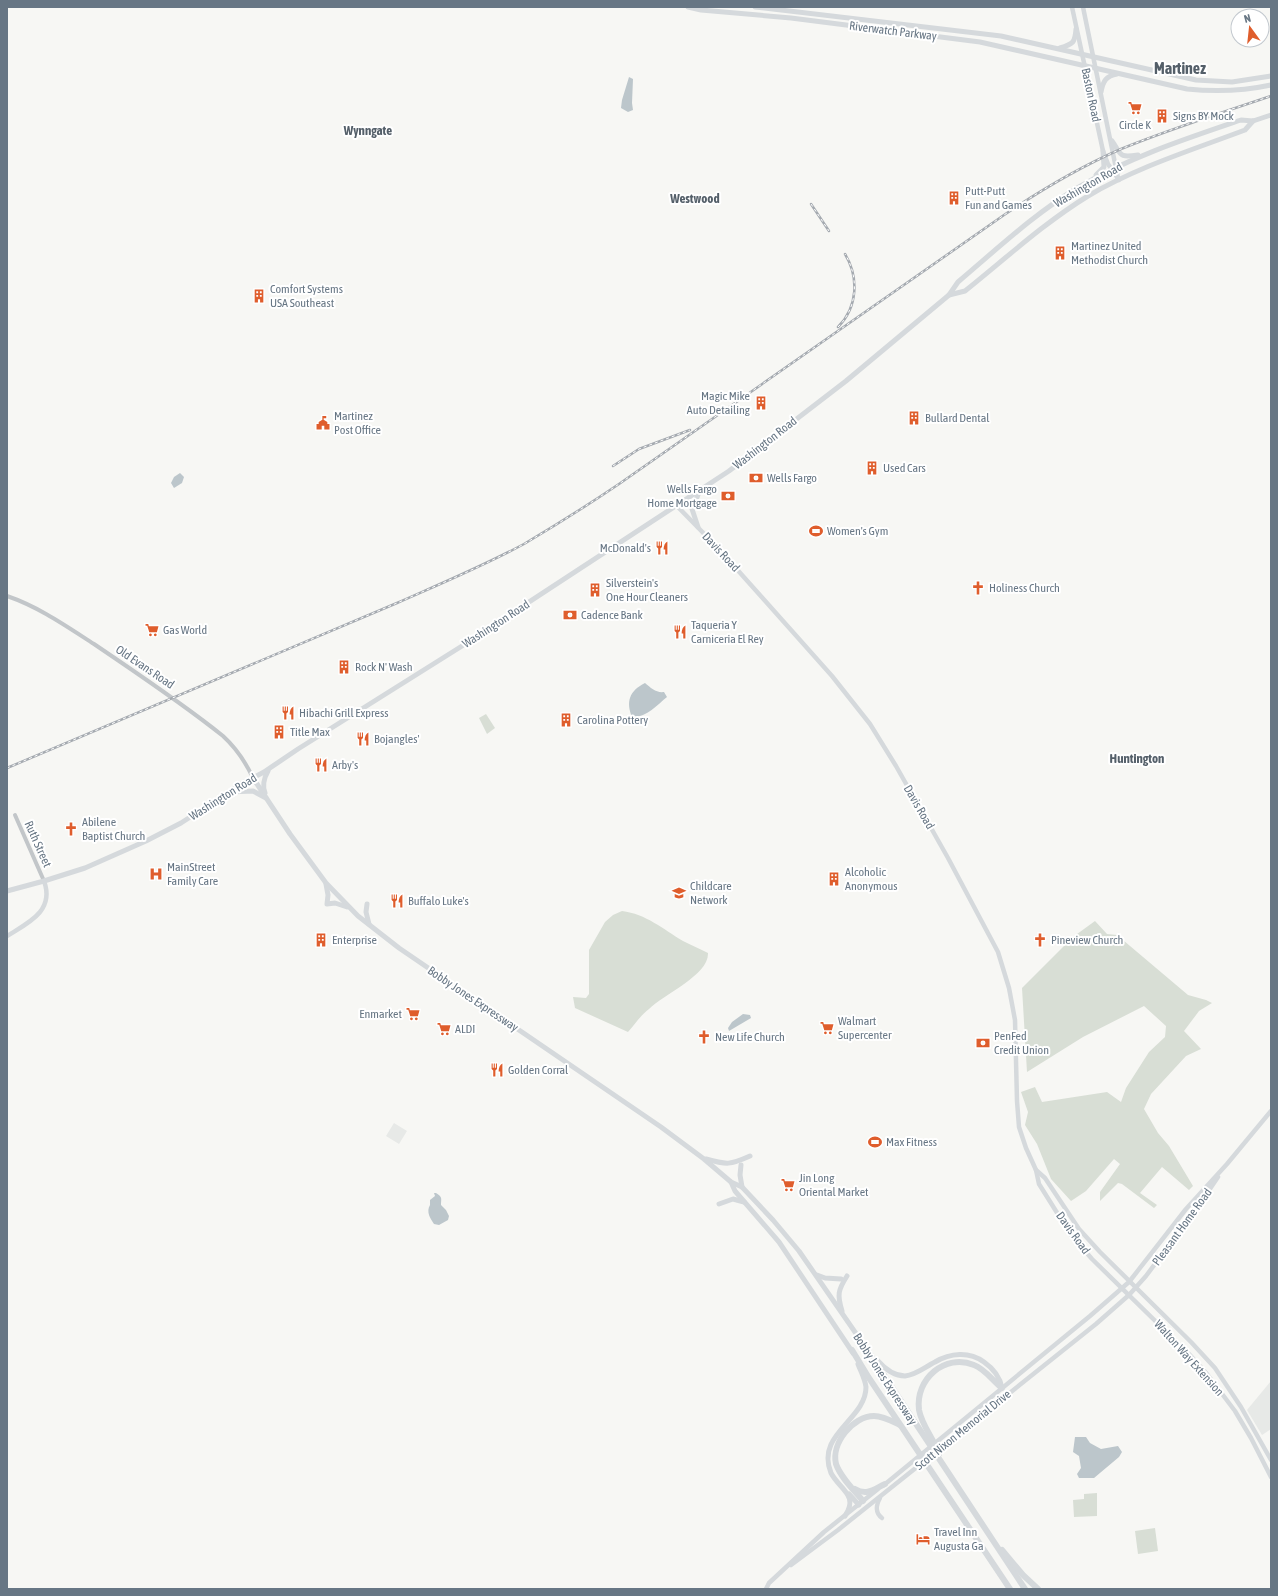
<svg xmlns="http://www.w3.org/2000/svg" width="1278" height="1596" viewBox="0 0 1278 1596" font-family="'Asap Condensed',sans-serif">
<rect width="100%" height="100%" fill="#f7f7f4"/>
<g fill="#e7e9e7">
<polygon points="394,1123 407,1131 399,1144 386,1136"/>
<polygon points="1271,1381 1271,1429 1262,1435 1247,1410"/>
</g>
<g fill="#d8ded5">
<polygon points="486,714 495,728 487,734 479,718"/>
<path d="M622,911C646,914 663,929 683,941C691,945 700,949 708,953C709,975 664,994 649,1009C641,1015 635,1024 628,1032L575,1008L573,997L586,998L589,994V950L605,922L613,915Z"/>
<polygon points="1095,921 1107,934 1117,935 1188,995 1206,1000 1212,1003 1199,1011 1184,1031 1201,1049 1186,1056 1151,1094 1144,1109 1158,1133 1169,1146 1193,1186 1189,1190 1162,1167 1140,1193 1157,1205 1154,1208 1122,1184 1118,1183 1100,1201 1100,1192 1120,1164 1114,1159 1086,1191 1071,1201 1051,1179 1037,1144 1025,1125 1028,1112 1021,1092 1035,1087 1042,1102 1107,1092 1121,1102 1126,1088 1149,1052 1165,1037 1166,1026 1144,1006 1083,1037 1027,1072 1022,988 1073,937"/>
<polygon points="1097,1493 1097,1516 1074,1517 1073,1500 1084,1499 1084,1494"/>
<polygon points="1155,1528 1158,1551 1138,1554 1135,1531"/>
</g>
<g fill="#bcc6cb">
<polygon points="629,77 633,79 632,103 633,110 628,112 621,108 622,100"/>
<polygon points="180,473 184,477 182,483 174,488 171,483 174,477"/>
<path d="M645,683C651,688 656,693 664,692L667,697C657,705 646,718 632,717C626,702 629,691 645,683Z"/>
<polygon points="743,1014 750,1015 751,1018 729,1031 728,1028 732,1022"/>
<path d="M434,1193H436C443,1197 441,1199 441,1205L446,1210L449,1216L448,1220L439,1225L434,1224C430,1218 426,1212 430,1205V1200L435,1196Z"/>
<polygon points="1075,1437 1086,1437 1090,1443 1101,1449 1118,1446 1122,1452 1119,1457 1094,1478 1079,1478 1077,1474 1081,1468 1079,1456 1073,1452"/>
</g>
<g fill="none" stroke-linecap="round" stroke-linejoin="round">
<g stroke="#c2c6c9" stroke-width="4">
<path d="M7,596C39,607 66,626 94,644C138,674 182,703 223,736C235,747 246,763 253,778"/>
<polyline points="15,815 44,881"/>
</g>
<g stroke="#d5d9dc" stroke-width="4.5">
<polyline points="1072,7 1103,151 1108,164 1119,180"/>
<polyline points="1083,7 1118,178"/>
<polyline points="676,505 717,547 832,676 870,724 896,766 948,858 998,952 1009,988 1015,1020 1017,1101 1019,1127 1026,1148 1036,1170 1039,1184 1071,1235 1092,1259 1189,1354 1207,1374 1235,1411 1251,1438 1271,1477"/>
<path d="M7,936C28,923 55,911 44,881"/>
<polyline points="1036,1170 1045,1178 1079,1229 1100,1252 1191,1342 1215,1368 1241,1407 1271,1460"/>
<polyline points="884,1485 1090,1316 1129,1282 1186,1209 1227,1164 1271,1111"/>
<path d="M880,1498C876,1505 875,1513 882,1518"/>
<polyline points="791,1565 838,1530 1096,1324 1129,1295 1146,1276 1199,1205 1218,1177"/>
<polyline points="766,1589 769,1583 824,1532 878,1489"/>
</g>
<g stroke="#d5d9dc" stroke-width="5">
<path d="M688,7L701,10L791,18L980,42L1187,89C1216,92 1243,91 1271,85"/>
<polyline points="755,7 1001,36 1196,80 1232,82 1271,76"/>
<path d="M1060,48C1073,44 1075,43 1076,29"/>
<path d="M1101,92C1103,81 1106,76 1117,74"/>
<path d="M1112,141C1122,155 1118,158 1138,155"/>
<polyline points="1096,175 1104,167 1103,151"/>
<path d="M949,295L965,291C1005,259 1044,223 1088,196C1137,167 1192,150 1245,130L1253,121"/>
<polyline points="698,527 692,509 700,490"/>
<polyline points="253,778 290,834 326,883 358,916 399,948 661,1127 704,1159 731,1182 742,1187 773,1220 799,1251 866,1348"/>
<polyline points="229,792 253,791 266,798"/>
<path d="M265,793C262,785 264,778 268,771"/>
<polyline points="326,884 328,895 327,904 335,903 347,907"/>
<path d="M7,891L44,881L85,868L146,841L181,823L241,784L264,772L298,749L462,646L729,471L846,381L949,295L958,282C997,249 1035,213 1079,187C1130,157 1185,139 1241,120L1253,121L1271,115"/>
<polyline points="367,904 366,912 369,924"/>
<path d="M706,1159C727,1165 730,1165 750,1156"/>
<polyline points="741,1165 740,1175 742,1187"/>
<polyline points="731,1182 735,1191 779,1242 853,1353"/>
<polyline points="719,1204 733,1199 744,1202"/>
<polyline points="817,1275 825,1278 841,1279"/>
<path d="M842,1311C837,1295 838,1290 847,1276"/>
<path d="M877,1360C884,1368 893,1376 905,1376C916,1375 925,1367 935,1362C950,1353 969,1351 984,1362C994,1369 1000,1377 1002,1388"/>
<polyline points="849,1494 859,1505"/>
<path d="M845,1516C859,1495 840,1490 831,1473C815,1434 866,1420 866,1387C865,1379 861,1372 858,1364"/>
</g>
<g stroke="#d5d9dc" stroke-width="6">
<polyline points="864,1345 1025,1589"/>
<polyline points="852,1350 869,1378 1010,1589"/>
<path d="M939,1454C934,1439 922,1426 919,1410C915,1379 945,1353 974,1365C985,1369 993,1381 1002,1388"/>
<path d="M855,1489C867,1496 874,1489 885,1484"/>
<path d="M863,1501C854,1490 841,1478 836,1464C831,1443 853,1416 874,1416C883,1416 892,1421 900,1425"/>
<polyline points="1002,1550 1023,1575 1038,1589"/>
</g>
<g stroke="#a5aab0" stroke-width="2.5">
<g id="rail">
<polyline points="811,204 829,231"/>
<path d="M838,327C858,307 859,277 845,254"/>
<polyline points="613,466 639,449 690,430"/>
<path d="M7,768L397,603C440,584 483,566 524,544C556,525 588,505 619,484L1004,215C1041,190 1080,167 1121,149C1170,129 1221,113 1271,96"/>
</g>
</g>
<use href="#rail" stroke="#fff" stroke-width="1" stroke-dasharray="3" stroke-linecap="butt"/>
</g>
<defs>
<g id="supermarket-bare" transform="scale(1.08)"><path d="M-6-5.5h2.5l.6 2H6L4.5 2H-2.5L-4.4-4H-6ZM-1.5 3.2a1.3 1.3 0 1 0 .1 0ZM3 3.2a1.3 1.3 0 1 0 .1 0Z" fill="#df5d2c" stroke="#fff" stroke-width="2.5" paint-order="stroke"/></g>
<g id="building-bare" transform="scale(1.08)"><path d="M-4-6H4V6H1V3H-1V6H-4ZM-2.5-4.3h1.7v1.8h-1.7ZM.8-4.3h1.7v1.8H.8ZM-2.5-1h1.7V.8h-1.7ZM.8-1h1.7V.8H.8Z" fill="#df5d2c" stroke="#fff" stroke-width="2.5" paint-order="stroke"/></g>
<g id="civic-bare" transform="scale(1.08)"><path d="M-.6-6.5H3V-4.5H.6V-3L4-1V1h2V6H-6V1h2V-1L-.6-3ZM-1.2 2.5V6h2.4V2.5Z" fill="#df5d2c" stroke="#fff" stroke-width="2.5" paint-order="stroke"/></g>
<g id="bank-bare" transform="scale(1.08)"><path d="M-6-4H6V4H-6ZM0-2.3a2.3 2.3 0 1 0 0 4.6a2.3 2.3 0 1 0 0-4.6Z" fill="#df5d2c" stroke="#fff" stroke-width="2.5" paint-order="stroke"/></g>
<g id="stadium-bare" transform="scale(1.08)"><path d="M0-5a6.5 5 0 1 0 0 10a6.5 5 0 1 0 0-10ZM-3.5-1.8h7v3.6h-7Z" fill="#df5d2c" stroke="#fff" stroke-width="2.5" paint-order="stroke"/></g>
<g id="restaurant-bare" transform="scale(1.08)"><path d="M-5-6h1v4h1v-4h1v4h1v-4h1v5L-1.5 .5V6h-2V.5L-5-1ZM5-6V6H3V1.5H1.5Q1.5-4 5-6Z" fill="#df5d2c" stroke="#fff" stroke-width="2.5" paint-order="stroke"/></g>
<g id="church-bare" transform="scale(1.08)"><path d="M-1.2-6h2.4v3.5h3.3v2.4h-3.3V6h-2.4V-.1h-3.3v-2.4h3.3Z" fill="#df5d2c" stroke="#fff" stroke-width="2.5" paint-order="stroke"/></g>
<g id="hospital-bare" transform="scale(1.08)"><path d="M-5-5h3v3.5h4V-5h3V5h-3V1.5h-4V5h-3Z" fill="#df5d2c" stroke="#fff" stroke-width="2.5" paint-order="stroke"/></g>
<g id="school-bare" transform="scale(1.08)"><path d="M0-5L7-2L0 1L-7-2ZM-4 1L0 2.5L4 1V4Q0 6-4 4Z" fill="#df5d2c" stroke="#fff" stroke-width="2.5" paint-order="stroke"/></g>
<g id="hotel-bare" transform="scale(1.08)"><path d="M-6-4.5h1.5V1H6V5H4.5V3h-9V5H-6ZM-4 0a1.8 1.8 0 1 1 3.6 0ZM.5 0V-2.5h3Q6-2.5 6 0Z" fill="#df5d2c" stroke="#fff" stroke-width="2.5" paint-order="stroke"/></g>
</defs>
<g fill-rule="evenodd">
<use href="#supermarket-bare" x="1135" y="108"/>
<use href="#building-bare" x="1162" y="116"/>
<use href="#building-bare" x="954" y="198"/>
<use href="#building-bare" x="1060" y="253"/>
<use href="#building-bare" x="259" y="296"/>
<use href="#building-bare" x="761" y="403"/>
<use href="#building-bare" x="914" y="418"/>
<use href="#civic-bare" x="323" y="423"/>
<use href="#building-bare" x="872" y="468"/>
<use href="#bank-bare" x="756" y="478"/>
<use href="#bank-bare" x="728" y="496"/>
<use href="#stadium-bare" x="816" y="531"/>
<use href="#restaurant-bare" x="662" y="548"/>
<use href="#church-bare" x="978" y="588"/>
<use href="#building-bare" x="595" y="590"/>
<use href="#bank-bare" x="570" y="615"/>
<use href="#supermarket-bare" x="152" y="630"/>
<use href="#restaurant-bare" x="680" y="632"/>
<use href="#building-bare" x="344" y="667"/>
<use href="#restaurant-bare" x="288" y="713"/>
<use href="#building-bare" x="566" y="720"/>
<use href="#building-bare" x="279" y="732"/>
<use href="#restaurant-bare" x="363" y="739"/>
<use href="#restaurant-bare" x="321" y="765"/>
<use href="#church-bare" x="71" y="829"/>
<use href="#hospital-bare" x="156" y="874"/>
<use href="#building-bare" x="834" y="879"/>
<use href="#school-bare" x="679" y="893"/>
<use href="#restaurant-bare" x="397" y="901"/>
<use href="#building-bare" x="321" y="940"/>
<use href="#church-bare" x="1040" y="940"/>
<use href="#supermarket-bare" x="413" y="1014"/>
<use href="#supermarket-bare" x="827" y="1028"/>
<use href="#supermarket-bare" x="444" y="1029"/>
<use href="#church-bare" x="704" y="1037"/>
<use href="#bank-bare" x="983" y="1043"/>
<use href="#restaurant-bare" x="497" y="1070"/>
<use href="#stadium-bare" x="875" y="1142"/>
<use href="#supermarket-bare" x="788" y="1185"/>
<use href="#hotel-bare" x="923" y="1539"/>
</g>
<g text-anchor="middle" stroke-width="4" stroke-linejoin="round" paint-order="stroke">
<g font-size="12" fill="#677684" stroke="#fff">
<text transform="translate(893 31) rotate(7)" y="4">Riverwatch Parkway</text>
<text transform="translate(1091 95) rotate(78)" y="4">Baston Road</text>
<text transform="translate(1088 185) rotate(-30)" y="4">Washington Road</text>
<text transform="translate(765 443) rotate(-38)" y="4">Washington Road</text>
<text transform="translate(721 552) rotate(47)" y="4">Davis Road</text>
<text transform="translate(496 624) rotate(-33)" y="4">Washington Road</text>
<text transform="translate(145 667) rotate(34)" y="4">Old Evans Road</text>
<text transform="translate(223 797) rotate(-32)" y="4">Washington Road</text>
<text transform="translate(919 807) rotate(60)" y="4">Davis Road</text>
<text transform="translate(38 844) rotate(66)" y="4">Ruth Street</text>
<text transform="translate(473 999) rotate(34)" y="4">Bobby Jones Expressway</text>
<text transform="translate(1182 1227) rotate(-54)" y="4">Pleasant Home Road</text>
<text transform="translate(1073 1233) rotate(54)" y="4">Davis Road</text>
<text transform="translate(1189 1358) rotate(48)" y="4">Walton Way Extension</text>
<text transform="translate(885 1379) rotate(57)" y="4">Bobby Jones Expressway</text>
<text transform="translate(963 1430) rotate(-39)" y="4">Scott Nixon Memorial Drive</text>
</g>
<g font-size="12" fill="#677684" stroke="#fff" text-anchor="start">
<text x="1173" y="120">Signs BY Mock</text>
<text x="1135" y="129" text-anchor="middle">Circle K</text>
<text x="965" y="195">Putt-Putt<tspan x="965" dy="14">Fun and Games</tspan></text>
<text x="1071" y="250">Martinez United<tspan x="1071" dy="14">Methodist Church</tspan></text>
<text x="270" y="293">Comfort Systems<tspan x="270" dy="14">USA Southeast</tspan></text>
<text x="750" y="400" text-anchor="end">Magic Mike<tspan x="750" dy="14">Auto Detailing</tspan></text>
<text x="334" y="420">Martinez<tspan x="334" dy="14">Post Office</tspan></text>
<text x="925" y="422">Bullard Dental</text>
<text x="883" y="472">Used Cars</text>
<text x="767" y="482">Wells Fargo</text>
<text x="717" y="493" text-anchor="end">Wells Fargo<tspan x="717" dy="14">Home Mortgage</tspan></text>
<text x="827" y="535">Women's Gym</text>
<text x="651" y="552" text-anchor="end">McDonald's</text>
<text x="606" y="587">Silverstein's<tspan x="606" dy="14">One Hour Cleaners</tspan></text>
<text x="989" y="592">Holiness Church</text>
<text x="581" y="619">Cadence Bank</text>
<text x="691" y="629">Taqueria Y<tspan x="691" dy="14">Carniceria El Rey</tspan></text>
<text x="163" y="634">Gas World</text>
<text x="355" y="671">Rock N' Wash</text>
<text x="299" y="717">Hibachi Grill Express</text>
<text x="577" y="724">Carolina Pottery</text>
<text x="290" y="736">Title Max</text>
<text x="374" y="743">Bojangles'</text>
<text x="332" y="769">Arby's</text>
<text x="82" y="826">Abilene<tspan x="82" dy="14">Baptist Church</tspan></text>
<text x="167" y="871">MainStreet<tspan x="167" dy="14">Family Care</tspan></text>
<text x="845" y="876">Alcoholic<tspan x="845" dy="14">Anonymous</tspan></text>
<text x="690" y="890">Childcare<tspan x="690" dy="14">Network</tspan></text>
<text x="408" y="905">Buffalo Luke's</text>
<text x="332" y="944">Enterprise</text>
<text x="1051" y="944">Pineview Church</text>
<text x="402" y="1018" text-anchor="end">Enmarket</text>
<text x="838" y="1025">Walmart<tspan x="838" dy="14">Supercenter</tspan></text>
<text x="455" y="1033">ALDI</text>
<text x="994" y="1040">PenFed<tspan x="994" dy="14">Credit Union</tspan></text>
<text x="715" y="1041">New Life Church</text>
<text x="508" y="1074">Golden Corral</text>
<text x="886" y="1146">Max Fitness</text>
<text x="799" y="1182">Jin Long<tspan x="799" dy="14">Oriental Market</tspan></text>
<text x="934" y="1536">Travel Inn<tspan x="934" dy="14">Augusta Ga</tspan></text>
</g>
<g font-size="13" font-weight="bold" fill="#545f69" stroke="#fff">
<text x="368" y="135">Wynngate</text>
<text x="695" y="203">Westwood</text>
<text x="1137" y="763">Huntington</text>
</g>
<g font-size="16" font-weight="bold" fill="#545f69" stroke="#fff">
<text x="1180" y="74">Martinez</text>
</g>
</g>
<rect width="1278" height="1596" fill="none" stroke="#677684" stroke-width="16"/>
<g transform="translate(1250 28) rotate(345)"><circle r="19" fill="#ffffff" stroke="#c2c8ce"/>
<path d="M0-3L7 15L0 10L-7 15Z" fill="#df5d2c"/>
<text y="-6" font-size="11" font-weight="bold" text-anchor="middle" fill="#677684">N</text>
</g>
</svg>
